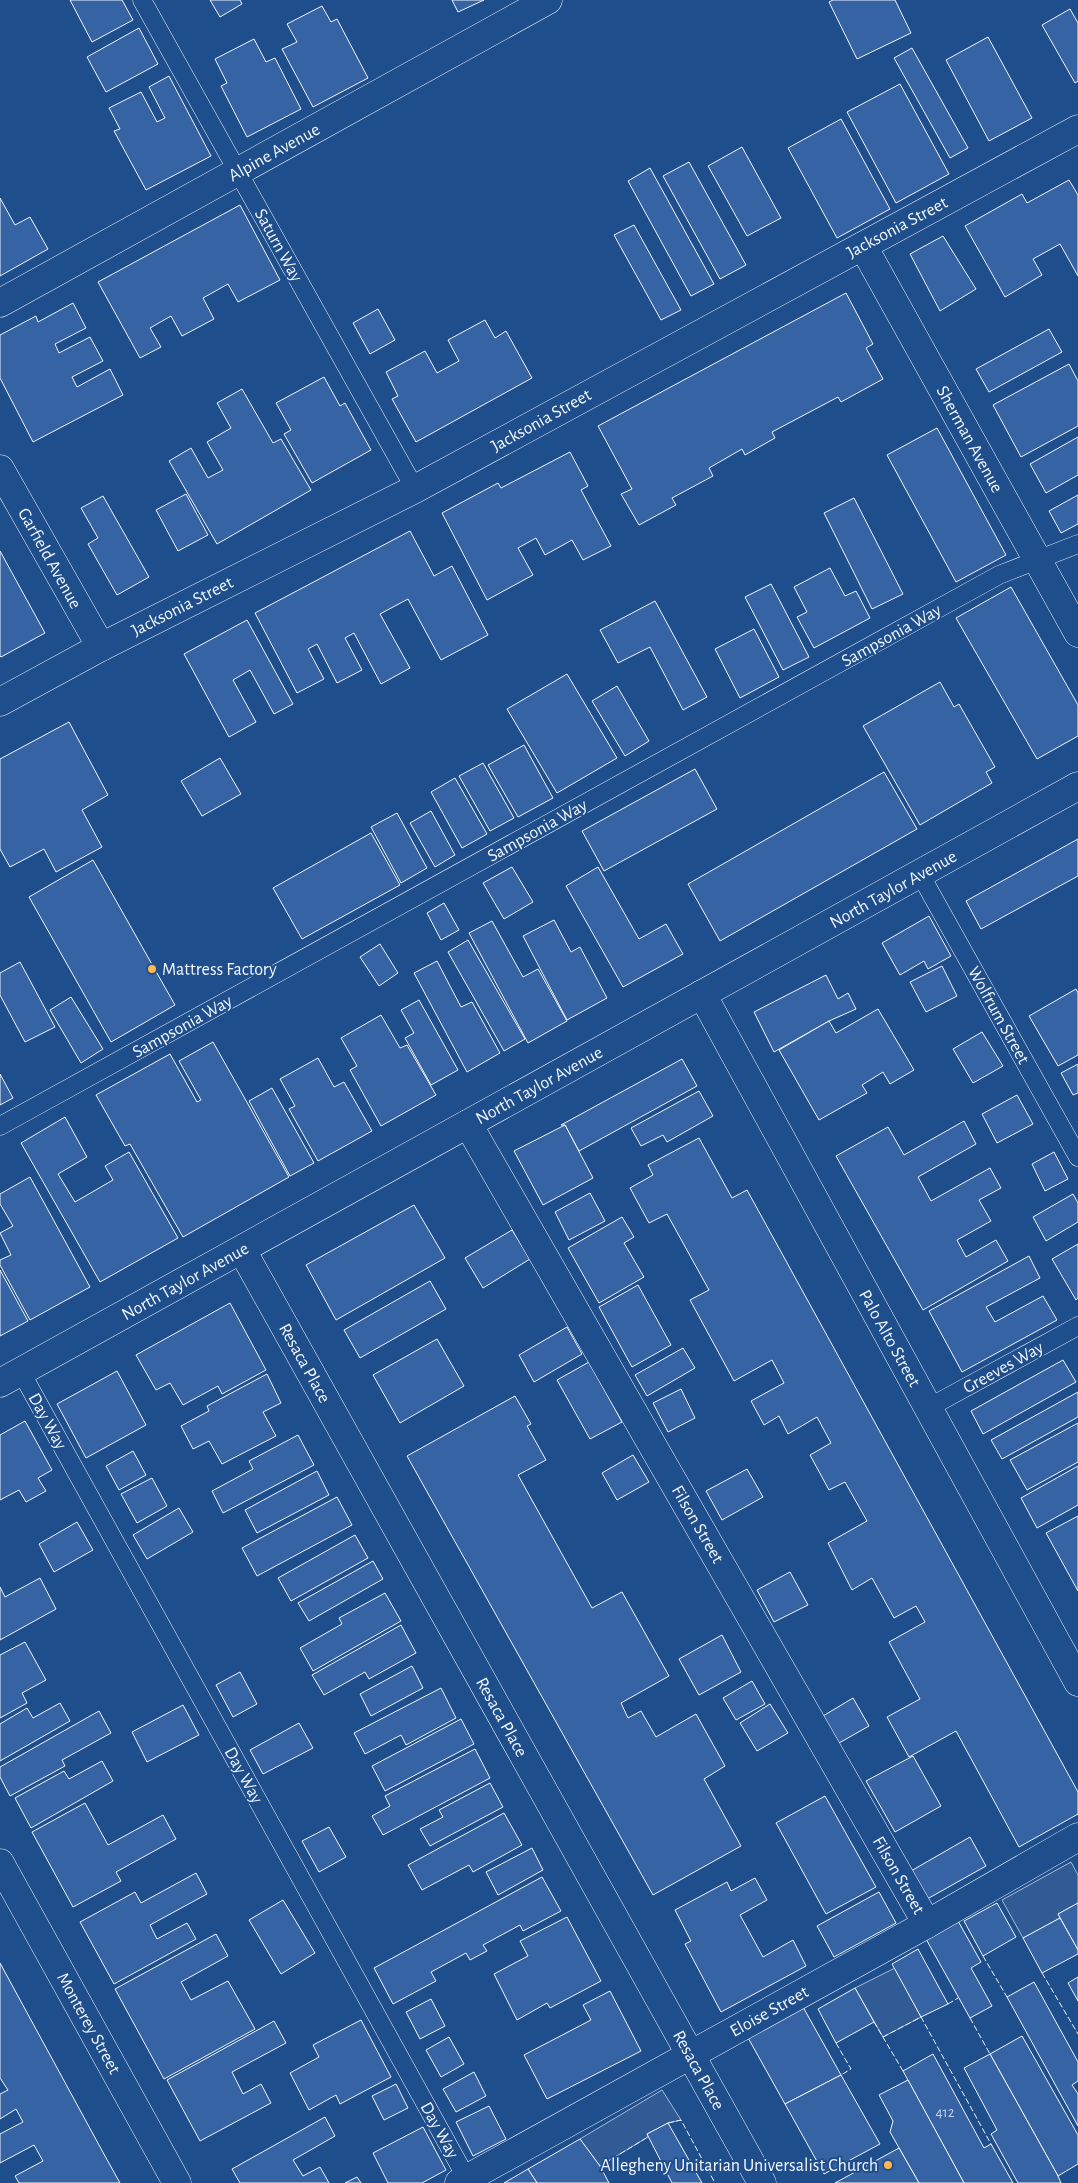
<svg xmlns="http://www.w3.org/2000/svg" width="1078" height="2183" viewBox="0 0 1078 2183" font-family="'Alegreya Sans',sans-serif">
<rect width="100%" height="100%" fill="#1f4e8c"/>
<g fill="#305b95" stroke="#a8bbd7">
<polygon points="1071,1862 1078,1875 1078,1903 1058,1914 1060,1918 1023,1938 1002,1900"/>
<polygon points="895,1968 921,2017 883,2037 855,1988"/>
<polygon points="662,2090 681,2120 668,2123 647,2134 648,2137 600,2166 580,2139"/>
</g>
<g fill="#3563a3" stroke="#f2f6ff">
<polygon points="70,0 122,0 133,20 92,42"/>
<polygon points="210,0 240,0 242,4 220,17"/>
<polygon points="452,0 484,0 458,12"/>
<polygon points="833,0 895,0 911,33 857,59 829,2"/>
<polygon points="322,6 331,22 337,19 368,78 313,107 282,49 297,42 287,24"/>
<polygon points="1070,9 1078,23 1078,81 1075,83 1042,25"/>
<polygon points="139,28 158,64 106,92 87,57"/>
<polygon points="988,37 1032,118 989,141 946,60"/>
<polygon points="254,39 266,62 275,58 301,109 247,137 221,86 227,83 215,59"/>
<polygon points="912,48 968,148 950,158 894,58"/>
<polygon points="169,76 211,156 146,190 114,131 120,129 109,108 141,92 157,122 165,118 149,87"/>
<polygon points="900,84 949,174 896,203 847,112"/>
<polygon points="841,119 890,209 837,238 788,148"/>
<polygon points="742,147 781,218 747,236 708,166"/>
<polygon points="689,162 746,265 720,279 663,176"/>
<polygon points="650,168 714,284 691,296 628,181"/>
<polygon points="1069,180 1078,195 1078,276 1060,244 1033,259 1042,275 1005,297 965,226 1022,194 1027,203"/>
<polygon points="0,198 15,225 30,217 48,249 0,276"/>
<polygon points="240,205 280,280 238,302 228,284 203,298 214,319 182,336 171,316 150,328 161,347 140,358 98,282"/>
<polygon points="634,225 681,310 661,320 614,235"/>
<polygon points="943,236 976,289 940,311 910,254"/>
<polygon points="846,293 873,344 866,348 883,379 841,402 838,397 772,432 775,438 745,455 742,449 709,468 713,476 672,498 676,505 639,525 621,494 632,489 598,426"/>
<polygon points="73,303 86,328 55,344 59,353 90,337 103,361 72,377 77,387 110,369 123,395 33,442 0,378 0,335 36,316 38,322"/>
<polygon points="378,309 395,340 370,354 353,323"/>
<polygon points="485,320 495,338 506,331 532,378 416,442 392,399 398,396 386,372 425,351 437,373 459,361 448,340"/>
<polygon points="1049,329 1062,352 989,392 976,369"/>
<polygon points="1069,364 1078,381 1078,426 1021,457 993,405"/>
<polygon points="324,377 340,406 345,403 371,450 312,483 284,434 291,430 276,403"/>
<polygon points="242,389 273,443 281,439 311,490 217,544 169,461 191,448 208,478 223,470 207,442 231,428 217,403"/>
<polygon points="937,428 1006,555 956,582 887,455"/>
<polygon points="1078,437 1078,475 1046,493 1030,464"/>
<polygon points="570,452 588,486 581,490 611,546 583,560 572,540 545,555 536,538 518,548 533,575 487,600 442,513 498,483 501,488"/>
<polygon points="186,494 208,535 178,551 156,510"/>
<polygon points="1078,495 1078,524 1061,533 1049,511"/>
<polygon points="103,496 149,577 117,595 88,544 98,538 81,508"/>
<polygon points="854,498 903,594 872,609 824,513"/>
<polygon points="410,531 434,576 452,566 488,635 441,660 408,599 380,614 410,668 381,684 354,633 345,638 362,670 337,683 317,644 308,649 324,679 297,693 255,613"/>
<polygon points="0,551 45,633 1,657 0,656"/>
<polygon points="830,568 845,596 856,591 870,618 814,648 797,617 807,612 794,587"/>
<polygon points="771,584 809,657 783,670 745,597"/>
<polygon points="1011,587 1078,705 1078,736 1037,759 956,618"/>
<polygon points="655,601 707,697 683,710 650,647 618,663 600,630"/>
<polygon points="247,620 293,704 274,714 250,670 233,680 256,722 229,737 184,654"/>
<polygon points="754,629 779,677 740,698 715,649"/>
<polygon points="567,674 617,758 557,793 507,709"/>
<polygon points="940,682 954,707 959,704 995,767 986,772 992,783 920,825 863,726"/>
<polygon points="617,686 649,741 625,756 592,701"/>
<polygon points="69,722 108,795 82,810 102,847 56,872 44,849 10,867 0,849 0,759"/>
<polygon points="524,745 553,798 518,817 488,765"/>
<polygon points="220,758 241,794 202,816 181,781"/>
<polygon points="483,763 514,818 490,831 459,776"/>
<polygon points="695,769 717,809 604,871 582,831"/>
<polygon points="884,772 917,829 720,941 688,884"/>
<polygon points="455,778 487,834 462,848 431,792"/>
<polygon points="431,811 455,855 435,867 410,823"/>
<polygon points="397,813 427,868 401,883 371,827"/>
<polygon points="371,833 400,885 302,939 273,888"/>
<polygon points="1078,839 1078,876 981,929 966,901"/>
<polygon points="93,860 175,1005 111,1042 29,897"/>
<polygon points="512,867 533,902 504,919 483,883"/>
<polygon points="598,867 639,939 666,924 683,954 623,987 566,886"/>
<polygon points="444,903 459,930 441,940 427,913"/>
<polygon points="929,916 951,956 928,969 924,961 900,975 882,943"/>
<polygon points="554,920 571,952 580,947 607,998 567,1020 523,936"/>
<polygon points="492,921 523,977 538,969 567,1021 528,1043 469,933"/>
<polygon points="468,940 525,1039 504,1051 448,952"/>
<polygon points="380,944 398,973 379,986 360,957"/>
<polygon points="437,961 461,1007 472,1002 500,1053 467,1072 414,973"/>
<polygon points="20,962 55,1027 25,1042 0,995 0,973"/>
<polygon points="942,966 957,996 926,1012 910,982"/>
<polygon points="826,975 838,999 848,993 856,1009 829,1021 774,1052 754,1012"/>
<polygon points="1076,989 1078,993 1078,1055 1058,1066 1029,1016"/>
<polygon points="71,997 103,1049 81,1063 50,1010"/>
<polygon points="419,1000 458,1070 431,1085 405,1038 414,1033 401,1010"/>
<polygon points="878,1009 914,1070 890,1084 883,1072 862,1085 867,1093 819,1120 779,1050 829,1021 836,1033"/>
<polygon points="381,1015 400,1048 407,1045 436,1095 381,1126 350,1070 357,1066 341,1038"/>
<polygon points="982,1032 1003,1066 973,1083 953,1049"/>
<polygon points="213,1042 289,1177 183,1237 130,1144 125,1146 96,1095 170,1054 197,1102 201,1100 179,1061"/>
<polygon points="318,1058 334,1087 344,1082 372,1131 318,1161 289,1109 295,1106 280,1079"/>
<polygon points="682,1059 697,1086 579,1151 565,1125 561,1125"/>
<polygon points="1078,1064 1078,1093 1073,1095 1061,1073"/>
<polygon points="0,1074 13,1098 0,1105"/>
<polygon points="272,1088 314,1163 290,1176 249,1101"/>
<polygon points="699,1091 713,1116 667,1142 663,1135 641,1146 631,1128"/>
<polygon points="1017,1095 1033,1124 997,1143 982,1114"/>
<polygon points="65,1117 87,1157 58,1174 75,1202 113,1180 105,1166 129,1152 178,1238 100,1282 21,1143"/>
<polygon points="964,1121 976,1144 918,1177 931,1201 990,1168 1001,1188 979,1200 991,1221 957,1240 966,1257 996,1240 1008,1261 923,1310 836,1156 888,1127 904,1155"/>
<polygon points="565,1125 593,1178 543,1205 514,1151"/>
<polygon points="699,1138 732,1198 747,1190 1078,1792 1078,1814 1019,1847 956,1731 909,1757 887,1717 920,1699 889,1642 925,1622 916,1606 894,1618 872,1578 852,1590 828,1543 867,1521 845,1482 829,1490 810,1455 831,1443 817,1417 788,1434 779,1416 764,1425 751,1401 784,1383 772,1360 734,1381 690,1300 709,1290 667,1214 649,1223 630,1188 653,1175 648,1165"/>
<polygon points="1054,1152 1068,1179 1045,1191 1032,1164"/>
<polygon points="30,1177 90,1287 30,1320 0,1265 0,1260 11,1255 0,1233 13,1226 0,1204 0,1194"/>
<polygon points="590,1193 605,1221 569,1240 555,1212"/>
<polygon points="1073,1194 1078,1203 1078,1222 1046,1241 1033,1217"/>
<polygon points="414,1205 445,1258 336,1320 306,1265"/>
<polygon points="622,1217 634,1237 624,1243 644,1277 599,1303 568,1248"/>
<polygon points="512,1230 530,1259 483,1288 465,1258"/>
<polygon points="1078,1244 1078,1298 1076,1300 1052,1259"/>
<polygon points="1029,1256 1040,1278 986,1307 995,1322 1043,1296 1057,1320 962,1372 929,1311"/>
<polygon points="0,1270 28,1321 0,1336"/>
<polygon points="430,1281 446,1309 360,1358 344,1330"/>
<polygon points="638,1285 671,1345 632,1367 599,1307"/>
<polygon points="230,1303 266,1370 222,1394 218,1386 183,1405 170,1383 156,1390 136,1355"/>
<polygon points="567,1327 582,1354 534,1382 519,1355"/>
<polygon points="437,1339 464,1386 400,1423 373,1375"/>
<polygon points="683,1348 695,1368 647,1396 635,1375"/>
<polygon points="1063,1360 1076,1382 983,1434 971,1411"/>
<polygon points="589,1362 622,1422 590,1439 557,1380"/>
<polygon points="117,1371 146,1425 86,1458 57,1404"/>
<polygon points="267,1374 281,1403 263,1412 276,1436 222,1464 209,1441 193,1449 181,1426 209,1411 207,1406"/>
<polygon points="681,1389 695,1418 668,1432 653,1403"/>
<polygon points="1078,1392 1078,1417 1002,1459 991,1440"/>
<polygon points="515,1396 531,1424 527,1426 546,1460 518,1475 592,1608 622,1592 669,1676 621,1703 628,1718 641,1711 656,1737 696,1714 725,1766 704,1779 741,1846 653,1895 407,1456"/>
<polygon points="25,1421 52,1470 38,1478 46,1491 26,1502 19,1490 0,1500 0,1435"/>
<polygon points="1078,1423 1078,1462 1027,1490 1010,1460"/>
<polygon points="298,1435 314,1465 223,1513 212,1491 253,1469 249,1461"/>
<polygon points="133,1451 146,1475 119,1490 106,1466"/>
<polygon points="633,1455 649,1482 617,1500 602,1473"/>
<polygon points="1078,1466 1078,1505 1037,1528 1021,1498"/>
<polygon points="747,1469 763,1497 722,1520 706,1491"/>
<polygon points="317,1471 329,1495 257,1533 245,1510"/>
<polygon points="152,1478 167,1506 137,1523 121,1494"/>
<polygon points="337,1497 352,1525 257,1576 242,1548"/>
<polygon points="179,1508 193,1532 147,1559 133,1535"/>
<polygon points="1078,1516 1078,1591 1046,1533"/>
<polygon points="77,1522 93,1550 54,1572 39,1544"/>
<polygon points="355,1535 368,1558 291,1601 278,1578"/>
<polygon points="373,1561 383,1579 309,1621 298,1603"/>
<polygon points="790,1572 808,1605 774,1622 757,1590"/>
<polygon points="40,1578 56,1609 0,1640 0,1587 5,1597"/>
<polygon points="385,1593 401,1621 313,1671 300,1648 342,1624 339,1618"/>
<polygon points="401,1625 416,1653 369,1679 365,1672 324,1695 312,1675"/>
<polygon points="722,1635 741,1672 699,1695 679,1659"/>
<polygon points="25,1642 46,1680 22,1693 27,1703 0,1718 0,1655"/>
<polygon points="412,1666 423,1688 371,1716 360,1694"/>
<polygon points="240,1672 257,1704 233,1717 216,1685"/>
<polygon points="752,1681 765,1704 736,1720 723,1698"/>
<polygon points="441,1688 456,1718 406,1745 401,1735 365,1754 354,1733"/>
<polygon points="853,1698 869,1726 839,1743 823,1716"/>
<polygon points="60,1703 70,1721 0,1761 0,1724 27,1708 33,1718"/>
<polygon points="770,1704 788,1733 757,1751 740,1723"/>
<polygon points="183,1705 199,1735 147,1762 132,1732"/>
<polygon points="99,1711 111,1733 62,1760 65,1766 10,1796 0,1777 0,1767"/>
<polygon points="461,1719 474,1744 385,1791 372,1766"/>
<polygon points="299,1723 313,1748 263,1774 250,1750"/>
<polygon points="475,1749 490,1778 383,1835 372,1816 390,1806 385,1796"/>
<polygon points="913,1756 941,1806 895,1832 866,1781"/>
<polygon points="102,1761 113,1781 31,1828 15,1798 64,1771 69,1779"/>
<polygon points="490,1783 503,1807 430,1846 420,1829 443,1817 439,1810"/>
<polygon points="825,1796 876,1887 826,1914 776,1823"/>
<polygon points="85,1803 108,1845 163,1815 176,1839 116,1872 121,1881 73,1907 32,1832"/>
<polygon points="504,1813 522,1845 473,1872 469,1865 422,1890 408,1865"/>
<polygon points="329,1827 346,1857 319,1872 302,1841"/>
<polygon points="970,1837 986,1866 920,1903 904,1875"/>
<polygon points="532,1848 543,1870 498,1895 486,1872"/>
<polygon points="196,1873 207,1894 150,1925 157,1939 187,1923 196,1939 114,1984 80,1922 135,1892 141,1903"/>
<polygon points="542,1877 561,1911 523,1931 520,1925 483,1945 487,1951 470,1960 466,1953 431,1972 436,1981 393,2004 374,1968"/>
<polygon points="755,1878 767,1900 740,1915 763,1957 793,1940 806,1966 721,2012 685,1944 691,1941 675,1910 727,1882 731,1891"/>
<polygon points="879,1892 896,1923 834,1957 817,1926"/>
<polygon points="283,1900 315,1953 281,1974 249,1920"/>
<polygon points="997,1903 1016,1937 983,1956 964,1921"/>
<polygon points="1078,1903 1078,1950 1058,1914"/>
<polygon points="567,1917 601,1981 550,2008 547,2003 517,2020 494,1974 528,1956 520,1941"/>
<polygon points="1060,1918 1078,1950 1078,1954 1042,1973 1023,1938"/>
<polygon points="958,1921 981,1962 971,1968 992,2006 970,2018 926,1939"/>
<polygon points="216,1934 228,1956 181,1982 191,2000 228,1981 255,2029 164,2079 115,1989"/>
<polygon points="918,1949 948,2004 921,2017 892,1964"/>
<polygon points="0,1963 105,2156 120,2183 19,2183 15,2176 43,2161 34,2145 0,2163 0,2134 23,2122 16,2109 0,2119 0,2094 8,2090 0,2078"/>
<polygon points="1078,1977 1078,2001 1068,1983"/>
<polygon points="1034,1982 1078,2062 1078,2081 1072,2085 1078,2094 1078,2126 1007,1997"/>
<polygon points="855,1988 874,2022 836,2043 818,2009"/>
<polygon points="610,1991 641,2051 547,2099 524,2055 591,2020 583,2005"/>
<polygon points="431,1999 445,2026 420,2039 406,2012"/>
<polygon points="803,2007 841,2075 785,2104 747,2036"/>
<polygon points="361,2020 391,2077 340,2104 336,2095 309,2110 290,2073 319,2057 313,2045"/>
<polygon points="274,2021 286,2043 232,2072 243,2094 261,2084 271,2103 200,2141 167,2080"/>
<polygon points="1022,2036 1078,2135 1078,2164 1058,2176 990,2054"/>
<polygon points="449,2037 464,2064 441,2077 426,2050"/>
<polygon points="933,2054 984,2148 991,2144 1013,2183 964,2183 903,2071"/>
<polygon points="990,2054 1058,2176 1061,2183 1018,2183 991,2134 997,2130 964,2068"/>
<polygon points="474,2072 486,2096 456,2112 443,2089"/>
<polygon points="841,2075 880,2144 824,2174 785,2104"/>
<polygon points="908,2080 964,2183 919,2183 890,2132 893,2121 879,2095"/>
<polygon points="396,2084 408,2108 384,2120 372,2096"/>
<polygon points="489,2106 506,2139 473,2156 456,2122"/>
<polygon points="325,2117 335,2136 293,2160 303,2176 320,2167 329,2183 240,2183 232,2169"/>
<polygon points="668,2123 702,2183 672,2183 647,2134"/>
<polygon points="423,2127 446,2170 422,2183 388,2183 373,2153"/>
<polygon points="580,2139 600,2166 609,2183 537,2183 528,2169"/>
<polygon points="899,2148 919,2183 835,2183"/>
<polygon points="528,2169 537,2183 504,2183"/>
<polygon points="357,2177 361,2183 345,2183"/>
</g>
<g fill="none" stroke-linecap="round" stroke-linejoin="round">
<g stroke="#f2f6ff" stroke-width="19">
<g id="lane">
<polyline points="142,0 415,489"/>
<polyline points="920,874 1078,1157"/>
<polyline points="0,1126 999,575 1078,544"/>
<polyline points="21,1372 467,2179"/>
<polyline points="928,1408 1078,1326"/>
</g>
</g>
<g stroke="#f2f6ff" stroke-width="29">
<g id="street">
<polyline points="863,246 1078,633"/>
<polyline points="0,303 548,0"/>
<polyline points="0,469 101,647"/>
<polyline points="0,702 101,647 415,489 1078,129"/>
<polyline points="702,994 1078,1682"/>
<polyline points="468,1124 927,1924"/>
<polyline points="242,1250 762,2183"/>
<polyline points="0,1383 1078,786"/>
<polyline points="0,1863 177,2183"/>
<polyline points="459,2183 927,1924 1078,1837"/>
</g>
</g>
<use href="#lane" stroke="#1f4e8c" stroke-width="18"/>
<use href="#street" stroke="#1f4e8c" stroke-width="28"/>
<g stroke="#f2f6ff" stroke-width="1" stroke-dasharray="6 2.5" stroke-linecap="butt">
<polyline points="983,1956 1007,1997"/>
<polyline points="1042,1973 1078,2034"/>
<polyline points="948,2004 958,1998"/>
<polyline points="970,2018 990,2054"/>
<polyline points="874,2022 903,2071"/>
<polyline points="883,2037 921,2017 991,2144"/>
<polyline points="836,2043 851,2069 841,2075"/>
<polyline points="668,2123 681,2120 715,2183"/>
<polyline points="601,2168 600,2166 648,2137"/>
</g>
</g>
<g fill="#ffb74d" stroke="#1f4e8c" stroke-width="2">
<circle cx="152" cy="969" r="5"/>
<circle cx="888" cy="2165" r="5"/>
</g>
<g text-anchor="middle" stroke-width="4" stroke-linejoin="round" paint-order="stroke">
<g font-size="15" fill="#c3d1e8">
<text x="945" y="2117">412</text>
</g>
<g font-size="18" fill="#f2f6ff" stroke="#1f4e8c">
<text transform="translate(274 152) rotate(-29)" y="6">Alpine Avenue</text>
<text transform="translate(897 227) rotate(-28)" y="6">Jacksonia Street</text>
<text transform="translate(279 245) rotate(61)" y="6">Saturn Way</text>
<text transform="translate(541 420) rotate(-29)" y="6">Jacksonia Street</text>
<text transform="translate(970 439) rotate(61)" y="6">Sherman Avenue</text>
<text transform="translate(50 558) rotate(61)" y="6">Garfield Avenue</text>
<text transform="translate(182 606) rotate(-27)" y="6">Jacksonia Street</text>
<text transform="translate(891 635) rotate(-29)" y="6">Sampsonia Way</text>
<text transform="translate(537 830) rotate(-29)" y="6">Sampsonia Way</text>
<text transform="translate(893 889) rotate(-29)" y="6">North Taylor Avenue</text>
<text transform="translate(999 1015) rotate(61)" y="6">Wolfrum Street</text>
<text transform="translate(182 1026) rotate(-29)" y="6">Sampsonia Way</text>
<text transform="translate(539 1085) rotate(-29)" y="6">North Taylor Avenue</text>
<text transform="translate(185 1281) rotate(-29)" y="6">North Taylor Avenue</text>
<text transform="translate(890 1338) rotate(61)" y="6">Palo Alto Street</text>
<text transform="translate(305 1363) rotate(61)" y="6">Resaca Place</text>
<text transform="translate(1003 1367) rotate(-29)" y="6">Greeves Way</text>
<text transform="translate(48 1421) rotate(61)" y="6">Day Way</text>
<text transform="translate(698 1524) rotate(60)" y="6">Filson Street</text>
<text transform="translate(502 1717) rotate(61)" y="6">Resaca Place</text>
<text transform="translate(244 1775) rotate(61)" y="6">Day Way</text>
<text transform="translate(899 1875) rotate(60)" y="6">Filson Street</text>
<text transform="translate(769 2011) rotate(-29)" y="6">Eloise Street</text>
<text transform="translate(89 2023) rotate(61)" y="6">Monterey Street</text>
<text transform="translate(699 2070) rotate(61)" y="6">Resaca Place</text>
<text transform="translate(440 2130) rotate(61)" y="6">Day Way</text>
</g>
<g font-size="18" fill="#f2f6ff" stroke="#1f4e8c" text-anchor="start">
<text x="162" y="975">Mattress Factory</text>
<text x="878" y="2171" text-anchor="end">Allegheny Unitarian Universalist Church</text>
</g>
</g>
</svg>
